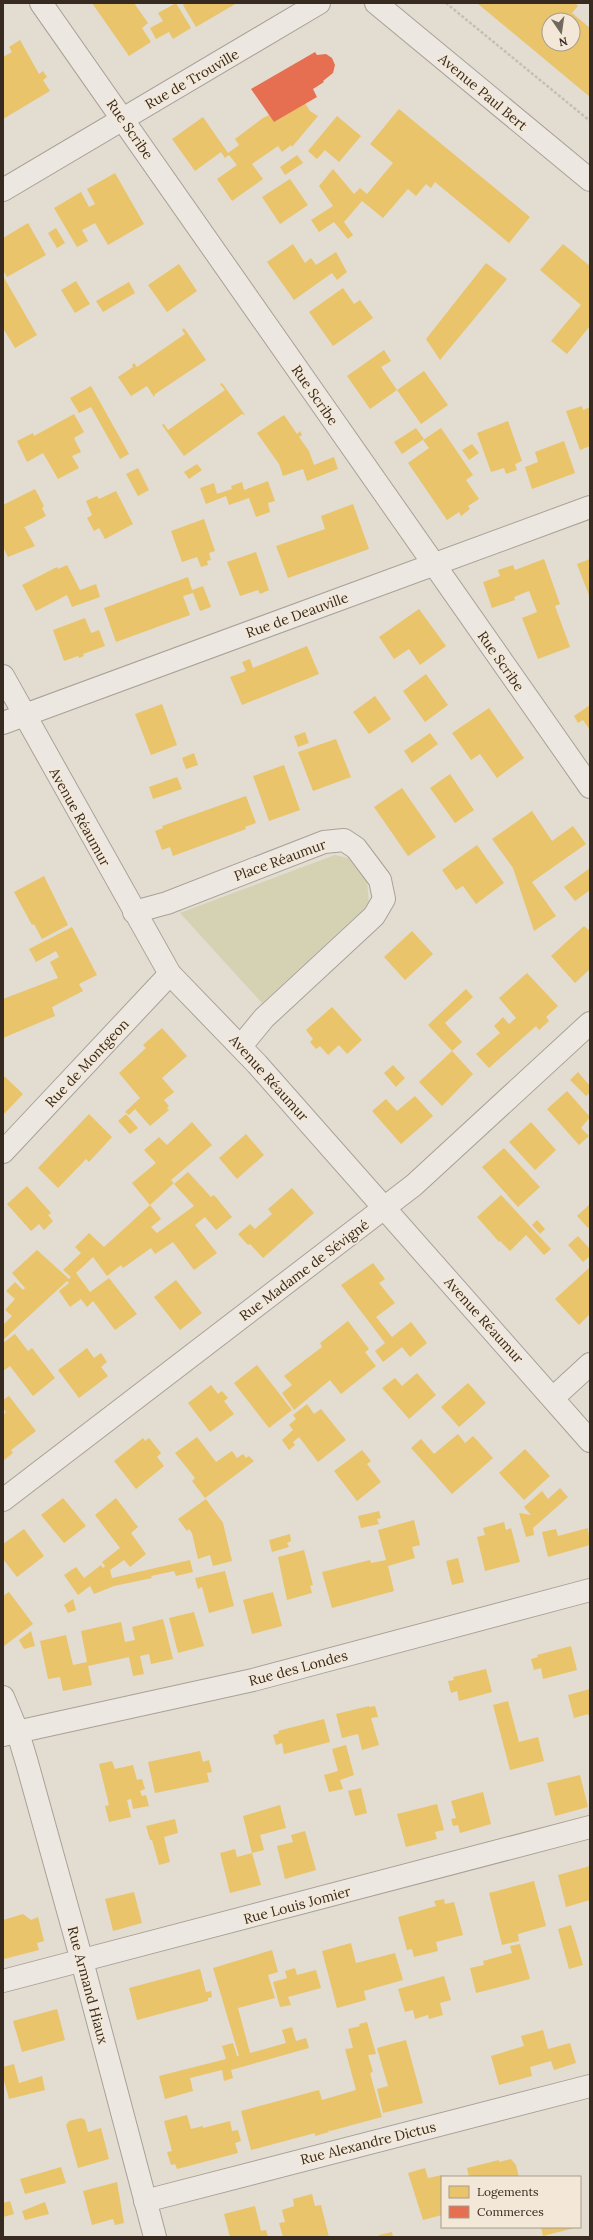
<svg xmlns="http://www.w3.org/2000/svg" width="593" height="2240" viewBox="0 0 593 2240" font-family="Lora,serif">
<rect width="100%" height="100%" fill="#e3dcd0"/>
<polygon fill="#d4d2b3" points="335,855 348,858 367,881 369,904 262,1003 180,913"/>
<g fill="#e9c46a" fill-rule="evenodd">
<polygon points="92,3 134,3 148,23 142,28 151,42 129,56"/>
<polygon points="176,3 191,28 173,39 169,32 156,39 150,28 163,21 158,13"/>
<polygon points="186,3 237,3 196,27 183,5"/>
<path d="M477,3H575L578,6L572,13L590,28V97ZM549,20H573V44H549Z"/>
<polygon points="20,40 39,74 43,71 47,77 43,80 50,91 3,119 3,57 12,52 9,47"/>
<polygon points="305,103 310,111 318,116 292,147 291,145 282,152 278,146 252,164 263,179 232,201 217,179 237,165 229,155 225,158 221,152 195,171 172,139 203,117 228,153 239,145 235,139 263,118 269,115 274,122"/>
<polygon points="399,109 530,217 509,243 435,182 431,188 426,184 416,196 408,189 383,218 362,201 344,222 353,235 348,239 334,222 319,232 311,220 333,206 319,186 333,169 354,194 360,188 367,194 393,163 370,144"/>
<polygon points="337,116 361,136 339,162 325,150 317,159 308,151"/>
<polygon points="297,155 303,163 285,175 280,167"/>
<polygon points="115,173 144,224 108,245 95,223 82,230 88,241 77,247 54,208 81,192 89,207 95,204 87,189"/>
<polygon points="290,179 308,205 280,224 262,197"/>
<polygon points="28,223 46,255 7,277 3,270 3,238"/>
<polygon points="56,228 65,243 57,248 48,233"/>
<polygon points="293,244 305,263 311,258 316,265 336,252 347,272 337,280 332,273 294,300 267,262"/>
<polygon points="563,244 590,266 590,326 567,354 551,341 581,305 540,270"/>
<polygon points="486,263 507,279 440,360 426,339"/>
<polygon points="179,264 197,291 167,312 148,285"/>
<polygon points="3,276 37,335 15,348 3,328"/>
<polygon points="76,281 90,304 75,313 61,290"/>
<polygon points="129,282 135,293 103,312 96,301"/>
<polygon points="343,288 354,304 360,300 373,318 333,346 309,312"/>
<polygon points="184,328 206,360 155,394 154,397 147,386 131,396 118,377 133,367 132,365 134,363 137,367 185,334 182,330"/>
<polygon points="384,350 391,361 381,367 397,390 424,371 448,405 421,424 397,390 370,409 347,376"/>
<polygon points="222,383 245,415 242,414 184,456 162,425 164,424 168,430 225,390 220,384"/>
<polygon points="91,386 129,454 120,459 91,407 79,413 70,398"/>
<polygon points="582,406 583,410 590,407 590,446 580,450 566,411"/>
<polygon points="74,414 84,432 74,438 81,452 72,456 79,468 58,479 43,453 27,462 17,441 33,433 34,436"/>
<polygon points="284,415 297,434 300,431 302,435 299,437 309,451 314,465 334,457 338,469 307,481 303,469 283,476 279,464 257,433"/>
<polygon points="508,421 522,461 515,464 517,470 506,474 504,468 491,472 477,433"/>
<polygon points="416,428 424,439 402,454 394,442"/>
<polygon points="441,428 473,475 466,480 479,499 468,506 470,509 461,516 459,512 447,520 408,463 429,448 423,440"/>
<polygon points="564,441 575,473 532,489 525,467 538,462 535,452"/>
<polygon points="472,444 479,453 469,460 462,450"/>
<polygon points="197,464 202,470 189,479 184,472"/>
<polygon points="138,468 149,490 138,496 126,474"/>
<polygon points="268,481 275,501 268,503 270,512 256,517 249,498 229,505 226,496 206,504 200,488 214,483 217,494 232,489 231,486 242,482 244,490"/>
<polygon points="35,489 44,506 42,508 46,516 23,528 25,528 35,546 8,557 3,547 3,505"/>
<polygon points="116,491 133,524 105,539 99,528 94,531 87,518 92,515 86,501 97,496 99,499"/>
<polygon points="353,504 369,549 288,578 276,546 325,529 321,516"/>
<polygon points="204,519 215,551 209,553 211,560 207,561 208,565 201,567 197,557 182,562 171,531"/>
<polygon points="256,552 269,590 260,594 258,590 240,596 227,562"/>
<polygon points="544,559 560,604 555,606 570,647 538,659 522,618 537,612 529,591 514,597 515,600 492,608 483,582 500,576 498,570 513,565 515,570"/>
<polygon points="590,559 590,598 577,564"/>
<polygon points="67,565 80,590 96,584 100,597 72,607 67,595 36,611 22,585 57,567 58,569"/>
<polygon points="188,577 192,590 203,586 211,607 200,611 193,593 183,596 190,615 116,642 104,608"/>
<polygon points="419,609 446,646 420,665 409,649 394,659 379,637"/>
<polygon points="85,618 91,633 99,630 105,646 83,654 84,656 79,658 78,656 64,661 53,630"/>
<polygon points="307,646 319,674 242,705 230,677 246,671 242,662 250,659 253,668"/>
<polygon points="426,674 448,705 425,722 403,691"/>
<polygon points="375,696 391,719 369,734 353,712"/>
<polygon points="162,704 177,745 151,755 135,714"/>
<polygon points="590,705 590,730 583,720 578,723 574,716"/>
<polygon points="489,708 524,758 497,778 480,754 471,760 452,733"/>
<polygon points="305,732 309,743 298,747 294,736"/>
<polygon points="430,733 438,744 412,763 404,751"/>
<polygon points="336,739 351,777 313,791 298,752"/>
<polygon points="194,753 198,765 186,769 182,758"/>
<polygon points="284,765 300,810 269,821 253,776"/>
<polygon points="450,774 474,810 455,823 430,788"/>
<polygon points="177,777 182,789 153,799 149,787"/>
<polygon points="402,788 436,837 408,856 374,807"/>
<polygon points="246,796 256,823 245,827 246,829 173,856 170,847 162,850 155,831 163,828 162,826"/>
<polygon points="532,811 552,841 573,826 586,844 532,882 556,916 534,931 513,868 492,839"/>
<polygon points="477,845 504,883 476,904 463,886 456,890 442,870"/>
<polygon points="590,868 590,890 575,901 564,887"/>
<polygon points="44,876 68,925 42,939 34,924 32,925 14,892"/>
<polygon points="584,926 590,931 590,969 575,983 551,956"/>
<polygon points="72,927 97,975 79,984 83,991 52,1007 55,1016 3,1038 3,999 58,978 50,962 59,957 56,951 36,962 29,949"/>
<polygon points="412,931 433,954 405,980 384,957"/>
<polygon points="527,973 558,1006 546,1017 549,1021 539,1030 536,1026 489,1068 476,1054 500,1033 494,1026 503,1017 509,1024 516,1018 499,998"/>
<polygon points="466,989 473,997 445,1023 462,1042 452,1051 428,1025"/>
<polygon points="332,1007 362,1040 347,1054 339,1045 328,1055 320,1046 316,1049 310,1042 313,1039 306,1030"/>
<polygon points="162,1028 187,1056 162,1078 174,1092 164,1100 169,1106 167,1108 169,1110 150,1126 135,1109 129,1115 125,1112 140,1098 119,1073 146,1048 143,1045"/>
<polygon points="452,1051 473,1074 442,1106 419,1082"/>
<polygon points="393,1065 405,1078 396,1087 384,1073"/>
<polygon points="578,1072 590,1086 590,1093 586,1096 570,1080"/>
<polygon points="3,1075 23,1094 3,1115"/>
<polygon points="567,1091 590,1117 581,1128 589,1136 579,1145 547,1109"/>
<polygon points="415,1096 433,1116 401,1144 372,1111 386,1099 397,1111"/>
<polygon points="89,1114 112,1137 89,1162 86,1159 58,1188 38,1168"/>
<polygon points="126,1114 138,1128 130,1134 118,1121"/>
<polygon points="192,1122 212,1145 171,1180 174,1183 150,1205 161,1219 151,1227 157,1233 194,1206 174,1184 188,1172 211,1197 214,1195 232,1217 216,1230 205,1217 195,1225 217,1253 194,1270 173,1242 155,1254 151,1248 123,1268 121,1265 107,1276 93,1257 76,1273 90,1292 109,1278 137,1314 115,1330 93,1301 87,1307 81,1299 70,1307 59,1291 69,1283 67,1281 3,1340 3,1325 12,1316 5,1310 15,1299 6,1291 15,1282 23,1290 25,1288 12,1273 37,1250 69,1279 71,1277 63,1270 81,1253 75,1247 89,1233 104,1247 150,1205 132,1183 156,1163 144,1150 159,1137 167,1145"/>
<polygon points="531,1122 556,1150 535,1170 509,1142"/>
<polygon points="246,1134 264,1155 237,1179 219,1158"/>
<polygon points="504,1148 540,1187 518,1207 482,1167"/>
<polygon points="27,1186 51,1213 48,1215 53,1221 44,1230 39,1224 31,1231 7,1204"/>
<polygon points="292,1188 314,1213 263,1258 250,1244 248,1245 238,1234 250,1224 255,1229 272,1214 268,1209"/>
<polygon points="501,1195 551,1249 544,1255 526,1235 510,1251 500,1241 499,1242 477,1217"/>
<polygon points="590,1204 590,1226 588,1228 577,1216"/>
<polygon points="537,1220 545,1229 540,1234 532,1225"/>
<polygon points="578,1236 590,1249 590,1256 583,1262 568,1245"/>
<polygon points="373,1263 385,1279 379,1283 395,1303 376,1317 392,1337 411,1322 427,1343 410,1357 402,1347 383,1362 375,1351 385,1343 341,1285"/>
<polygon points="589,1268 590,1314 579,1325 555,1299"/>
<polygon points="176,1280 202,1313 180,1330 154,1297"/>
<polygon points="348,1321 369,1349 365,1352 376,1366 341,1394 330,1380 294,1410 282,1393 292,1385 284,1376 322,1347 320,1343"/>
<polygon points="15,1334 28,1351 32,1348 55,1378 33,1396 10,1366 3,1371 3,1343"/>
<polygon points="87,1348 94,1358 101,1353 107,1362 101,1367 108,1376 79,1398 58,1370"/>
<polygon points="257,1365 292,1410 269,1428 234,1383"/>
<polygon points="417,1373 436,1395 409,1419 382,1388 395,1378 402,1386"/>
<polygon points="468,1383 486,1403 459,1427 441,1407"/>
<polygon points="211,1385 218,1394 222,1391 228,1398 224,1401 234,1414 210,1432 188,1403"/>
<polygon points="9,1396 36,1431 11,1450 13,1453 4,1460 3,1415 6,1412 3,1408 3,1400"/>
<polygon points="307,1404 314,1414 321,1409 346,1440 318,1462 299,1437 293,1442 295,1445 289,1450 282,1440 293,1430 289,1425 296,1419 293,1415"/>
<polygon points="458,1434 465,1443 473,1436 493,1458 452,1494 411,1448 421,1439 434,1454"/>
<polygon points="197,1437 216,1462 232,1451 237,1458 243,1454 246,1458 249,1456 254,1461 205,1498 192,1481 195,1478 175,1453"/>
<polygon points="143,1438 145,1441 149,1438 161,1453 157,1457 164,1466 136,1489 114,1461"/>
<polygon points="525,1449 550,1476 524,1500 499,1473"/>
<polygon points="362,1450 371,1461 367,1464 381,1482 357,1501 334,1471"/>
<polygon points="560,1488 568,1497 533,1528 534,1535 526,1537 519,1513 531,1515 524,1507 542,1491 548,1499"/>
<polygon points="63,1498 86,1526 64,1543 41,1515"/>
<polygon points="116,1498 138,1527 131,1533 146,1554 130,1567 124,1560 110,1570 112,1578 190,1560 193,1572 176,1576 174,1571 151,1576 152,1578 114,1586 94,1594 90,1586 78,1595 64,1575 76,1567 84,1578 101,1565 103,1568 105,1566 102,1562 120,1548 95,1515"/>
<polygon points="206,1499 223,1523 232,1561 213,1566 210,1555 198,1559 192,1533 189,1529 187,1531 178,1519"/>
<polygon points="379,1511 381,1518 377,1519 379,1524 361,1528 358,1516"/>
<polygon points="414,1520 420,1545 412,1547 415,1558 388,1566 394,1591 332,1608 322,1572 370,1560 371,1563 386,1560 378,1530"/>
<polygon points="504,1522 506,1530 511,1528 520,1562 485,1571 477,1537 485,1535 483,1528"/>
<polygon points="588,1528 590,1545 548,1557 542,1532 556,1529 558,1536"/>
<polygon points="24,1529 44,1556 17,1577 3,1559 3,1544"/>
<polygon points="290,1534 291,1541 287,1543 289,1547 272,1552 269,1540"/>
<polygon points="304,1550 313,1585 310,1586 312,1593 287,1600 278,1557"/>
<polygon points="458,1558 464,1582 452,1585 446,1561"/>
<polygon points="225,1571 234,1606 209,1613 202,1587 198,1589 195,1578"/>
<polygon points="9,1592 33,1624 4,1646 3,1596"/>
<polygon points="273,1592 282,1626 252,1634 243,1600"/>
<polygon points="73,1599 76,1610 68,1613 64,1605"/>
<polygon points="194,1612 204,1646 178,1653 169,1618"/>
<polygon points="163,1619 173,1659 151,1664 149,1654 140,1656 144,1674 133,1676 129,1657 88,1666 92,1685 63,1691 60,1677 48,1679 40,1641 66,1635 73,1665 87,1662 81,1631 121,1622 125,1642 135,1640 132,1627"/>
<polygon points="31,1631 35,1646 24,1649 19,1640"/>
<polygon points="571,1646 577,1670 543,1679 541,1668 534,1670 531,1659 538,1657 537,1655"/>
<polygon points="486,1669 492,1692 459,1701 457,1691 451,1693 448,1681 454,1680 453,1677"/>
<polygon points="590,1689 590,1719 588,1714 574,1718 568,1695"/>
<polygon points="508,1701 519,1742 538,1737 544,1761 510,1770 493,1705"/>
<polygon points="369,1706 369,1707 375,1706 378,1717 371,1718 379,1745 362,1750 358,1734 342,1738 336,1714"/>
<polygon points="324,1719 330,1742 284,1754 282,1743 276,1745 273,1735 279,1733 278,1731"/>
<polygon points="346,1745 354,1775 340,1780 343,1789 329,1792 324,1775 338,1771 332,1749"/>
<polygon points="200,1751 203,1762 209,1760 212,1772 207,1773 209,1782 155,1793 148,1762"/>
<polygon points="112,1761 115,1769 133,1765 137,1780 142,1779 145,1789 140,1791 142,1796 146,1795 149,1806 133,1809 131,1799 127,1800 131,1817 109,1822 105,1806 109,1805 99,1764"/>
<polygon points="580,1775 588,1807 555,1816 547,1783"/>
<polygon points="361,1788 367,1813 355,1816 348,1791"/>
<polygon points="483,1792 491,1824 460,1833 458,1825 453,1826 451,1819 456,1818 451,1801"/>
<polygon points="437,1804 444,1830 435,1832 437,1839 406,1847 397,1814"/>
<polygon points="280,1805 286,1828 260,1835 264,1850 252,1853 243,1816"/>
<polygon points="175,1819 178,1833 164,1837 170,1862 159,1865 152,1840 150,1840 146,1826"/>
<polygon points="305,1831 316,1870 285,1879 277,1846 293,1842 291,1835"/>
<polygon points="235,1849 237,1857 252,1853 261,1885 230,1893 220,1853"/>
<polygon points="590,1866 590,1900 566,1907 558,1875"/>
<polygon points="534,1881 546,1926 518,1934 519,1941 502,1945 489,1893"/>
<polygon points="134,1892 142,1923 113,1931 105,1899"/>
<polygon points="444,1899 445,1904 454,1902 463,1935 436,1942 438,1951 414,1957 412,1949 407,1950 398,1917 436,1906 434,1901"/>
<polygon points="23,1914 31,1920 38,1917 44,1941 37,1943 39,1950 4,1959 3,1920"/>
<polygon points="571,1925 583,1965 569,1969 558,1929"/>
<polygon points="351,1943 356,1963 395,1953 403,1980 364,1991 366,2000 337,2008 322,1951"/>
<polygon points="520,1944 530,1979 476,1993 470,1968 484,1965 483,1961 512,1953 510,1946"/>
<polygon points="272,1950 278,1972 268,1975 275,1998 238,2008 250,2053 286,2043 282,2030 292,2027 296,2041 306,2038 309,2048 231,2070 233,2078 224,2081 222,2070 190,2078 193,2091 165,2099 159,2076 226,2059 222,2046 233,2043 237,2056 239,2056 213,1968"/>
<polygon points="295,1968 297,1975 316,1970 321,1988 288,1997 291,2005 280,2007 273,1982 287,1978 285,1971"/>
<polygon points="200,1969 206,1992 211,1991 212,1997 208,1998 208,2001 137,2020 129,1988"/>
<polygon points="444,1976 451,2000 440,2003 443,2015 429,2019 428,2015 415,2019 413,2010 405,2012 398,1989"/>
<polygon points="57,2009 65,2040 22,2052 13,2021"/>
<polygon points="367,2022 376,2054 368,2055 373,2072 370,2073 382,2117 330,2131 328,2130 329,2132 315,2136 315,2133 251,2150 241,2111 319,2090 322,2100 356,2090 345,2049 353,2048 348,2029 360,2026 359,2024"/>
<polygon points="543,2030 548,2049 570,2043 576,2063 554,2070 551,2061 530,2067 532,2076 499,2085 491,2056 524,2046 521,2036"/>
<polygon points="406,2040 423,2103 383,2113 377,2089 388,2086 377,2048"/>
<polygon points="14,2064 19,2083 42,2076 45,2090 9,2099 3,2077 3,2067"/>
<polygon points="187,2115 191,2129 203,2126 203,2128 230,2121 232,2131 238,2130 241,2141 235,2143 238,2153 177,2169 175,2164 171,2165 167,2152 172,2151 164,2121"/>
<polygon points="81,2118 85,2120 88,2132 101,2128 109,2159 78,2168 66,2125 69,2121"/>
<polygon points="511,2159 516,2165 519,2177 469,2177 467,2168 499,2160 499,2162"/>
<polygon points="61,2167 66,2183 25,2194 20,2179"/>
<polygon points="425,2168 428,2178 442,2175 442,2215 423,2220 408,2173"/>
<polygon points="117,2182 124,2223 115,2225 113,2219 92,2225 83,2191"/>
<polygon points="312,2194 315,2206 321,2205 329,2237 283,2237 279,2223 285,2222 282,2210 294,2206 293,2199"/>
<polygon points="10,2201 14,2214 3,2217 3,2203"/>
<polygon points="45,2202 49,2214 25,2220 22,2211"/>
<polygon points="255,2206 261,2231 266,2230 268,2237 230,2237 224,2214"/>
<polygon points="541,2227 578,2227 543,2236"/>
<polygon points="392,2232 393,2237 380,2237 379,2235"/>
</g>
<polygon fill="#e76f51" points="315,52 317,55 326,54 332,58 335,65 333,73 323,81 324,82 313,89 317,97 274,122 251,89"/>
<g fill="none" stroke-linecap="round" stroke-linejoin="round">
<g stroke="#a9a198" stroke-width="24">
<g id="minor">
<polyline points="41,3 590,787"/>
<polyline points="376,3 590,180"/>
<polyline points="3,190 319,3"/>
<polyline points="3,676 170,974 257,1064 590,1441"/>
<polyline points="3,723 590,507"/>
<polyline points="134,912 167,903 324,842 344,840 356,848 380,880 384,899 374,916 264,1018 241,1046"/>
<polyline points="3,1152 170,974"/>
<polyline points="553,1398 590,1364"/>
<polyline points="3,1500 414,1185 590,1023"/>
<polyline points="3,1697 18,1733 27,1763 82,1961 155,2237"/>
<polyline points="3,1735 253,1680 590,1590"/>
<polyline points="3,1981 590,1827"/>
<polyline points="145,2201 590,2086"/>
</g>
</g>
<polyline stroke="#c4beb7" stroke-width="2.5" stroke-dasharray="3 2" stroke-linecap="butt" points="446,3 590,121"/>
<use href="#minor" stroke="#ece8e1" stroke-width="22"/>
</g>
<g text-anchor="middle" stroke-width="4" stroke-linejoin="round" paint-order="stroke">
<g font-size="14" fill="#372a21" stroke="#f3e8d7">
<text transform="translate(192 79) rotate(-30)" y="5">Rue de Trouville</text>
<text transform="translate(483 92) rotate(40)" y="5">Avenue Paul Bert</text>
<text transform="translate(130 129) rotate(55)" y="5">Rue Scribe</text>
<text transform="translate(315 395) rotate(55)" y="5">Rue Scribe</text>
<text transform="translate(297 615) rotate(-20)" y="5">Rue de Deauville</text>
<text transform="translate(501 661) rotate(55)" y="5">Rue Scribe</text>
<text transform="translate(80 817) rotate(61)" y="5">Avenue Réaumur</text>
<text transform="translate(280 860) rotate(-20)" y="5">Place Réaumur</text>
<text transform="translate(87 1063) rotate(-47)" y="5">Rue de Montgeon</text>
<text transform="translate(269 1078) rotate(48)" y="5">Avenue Réaumur</text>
<text transform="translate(304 1270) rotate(-37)" y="5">Rue Madame de Sévigné</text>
<text transform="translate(484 1320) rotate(48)" y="5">Avenue Réaumur</text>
<text transform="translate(298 1668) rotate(-15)" y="5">Rue des Londes</text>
<text transform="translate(297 1905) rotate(-15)" y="5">Rue Louis Jomier</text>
<text transform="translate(88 1985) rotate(75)" y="5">Rue Armand Hiaux</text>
<text transform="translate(368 2143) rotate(-14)" y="5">Rue Alexandre Dictus</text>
</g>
</g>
<rect width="593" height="2240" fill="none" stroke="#372a21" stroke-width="8"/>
<rect x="441" y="2176" width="140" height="52" fill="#f3e8d7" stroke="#a89c8e"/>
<rect x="449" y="2186" width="20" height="12" fill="#e9c46a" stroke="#a89c8e"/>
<text x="477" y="2196" font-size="12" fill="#372a21">Logements</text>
<rect x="449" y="2206" width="20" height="12" fill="#e76f51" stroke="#a89c8e"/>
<text x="477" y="2216" font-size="12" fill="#372a21">Commerces</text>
<g transform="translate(561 32) rotate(167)"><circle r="19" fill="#f3e8d7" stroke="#a89c8e"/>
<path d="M0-3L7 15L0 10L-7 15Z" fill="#73685e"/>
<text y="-6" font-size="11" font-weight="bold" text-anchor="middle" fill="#372a21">N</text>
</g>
</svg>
